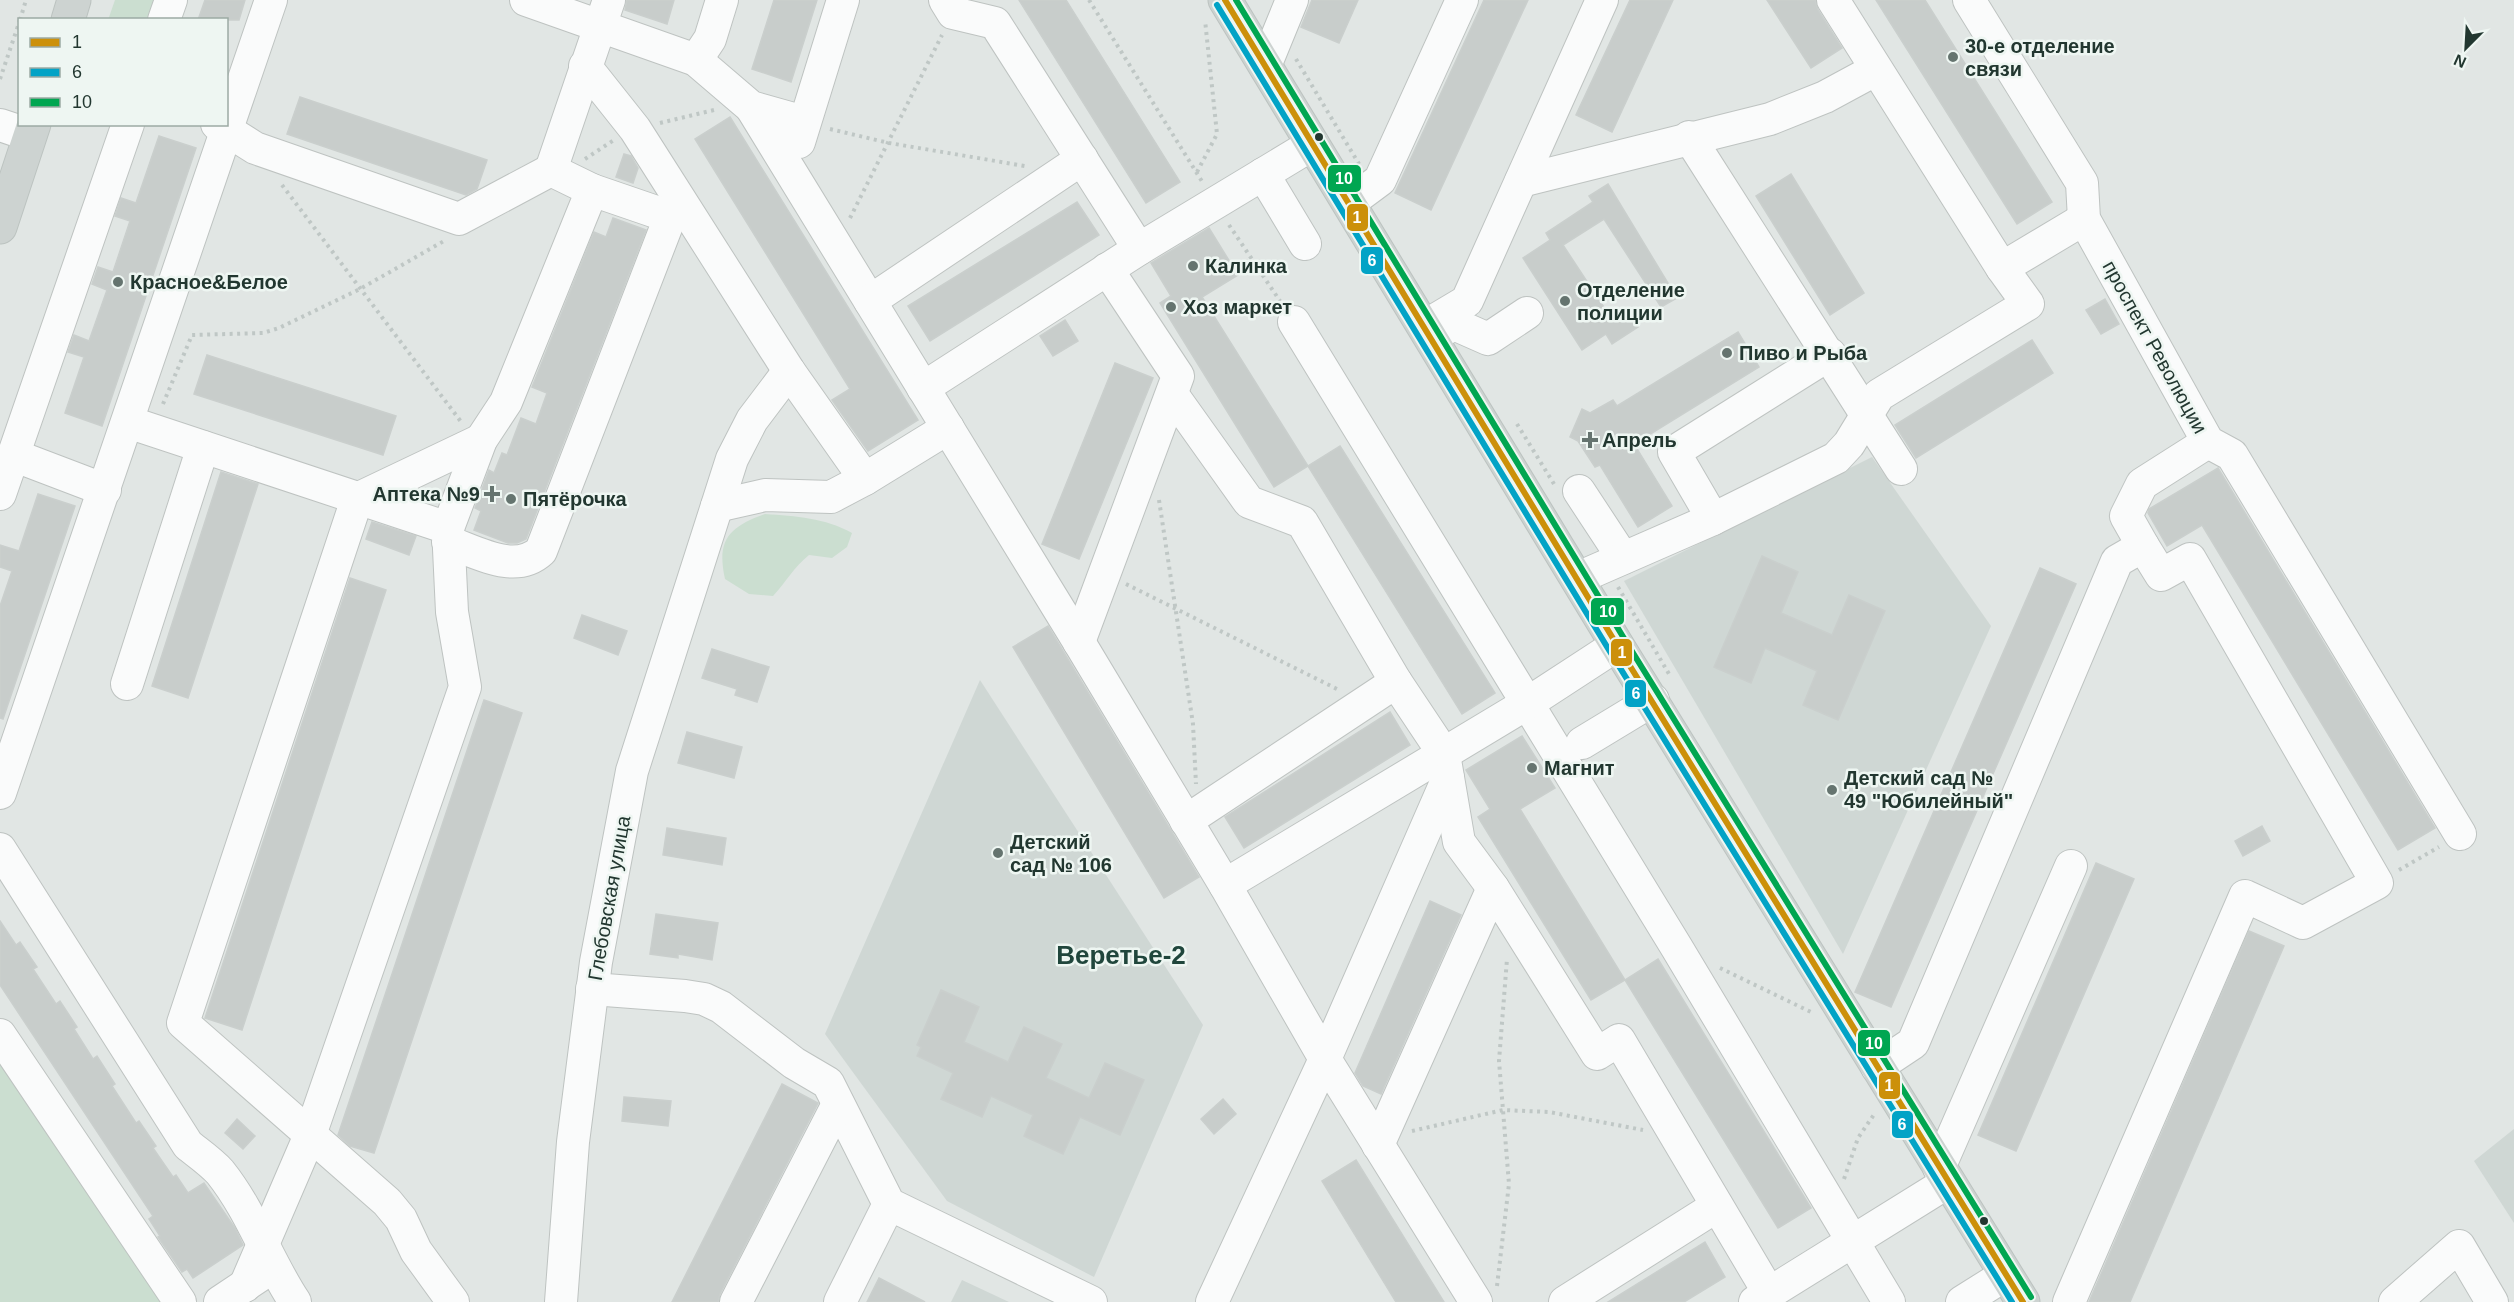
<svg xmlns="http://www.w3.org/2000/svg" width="2514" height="1302" viewBox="0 0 2514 1302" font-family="Arial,sans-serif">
<rect width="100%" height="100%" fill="#e1e6e4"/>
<g fill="#cfd7d4">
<polygon points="1872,457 1991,626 1843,954 1624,581"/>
<polygon points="980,680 1203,1025 1094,1277 947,1201 825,1034"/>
<polygon points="2514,1129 2514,1223 2474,1161"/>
<polygon points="962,1280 1009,1302 951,1302"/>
</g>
<g fill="#cbded0">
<polygon points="115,0 166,0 159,19 108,20"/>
<path d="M765,514C796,516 825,518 852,533L847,547L832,558L809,555C794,567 786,582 773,596L749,594L725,579C716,539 730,527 765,514Z"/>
<polygon points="0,1054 167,1302 0,1302"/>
</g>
<g fill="#c8cdcb" stroke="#cacfcd" stroke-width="1.5">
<polygon points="205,0 245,0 239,20 198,20"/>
<polygon points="627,0 674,0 667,24 625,10"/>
<polygon points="774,0 817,0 791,82 752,69"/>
<polygon points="1019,0 1066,0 1180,182 1146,203"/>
<polygon points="1312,0 1358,0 1339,43 1301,27"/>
<polygon points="1484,0 1528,0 1431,210 1395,193"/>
<polygon points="1630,0 1673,0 1612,132 1576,115"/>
<polygon points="1767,0 1815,0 1818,10 1842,48 1811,68"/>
<polygon points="1876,0 1925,0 2052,202 2017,224"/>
<polygon points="300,97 487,160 477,189 466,195 287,134"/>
<polygon points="730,117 918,420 868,451 832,400 850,389 695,139"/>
<polygon points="159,136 196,148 102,426 65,413 84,357 68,352 74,335 89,341 107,290 92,284 98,267 113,272 130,221 115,216 121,198 136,203"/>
<polygon points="624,154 631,156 638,168 633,183 616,177"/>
<polygon points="1791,174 1864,293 1830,315 1756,196"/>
<polygon points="1608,184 1677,298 1661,307 1604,219 1563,245 1613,321 1628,311 1638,327 1612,344 1606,334 1582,350 1523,258 1550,240 1546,233 1593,202 1589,196"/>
<polygon points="1077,202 1099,235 930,341 908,306"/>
<polygon points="613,218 646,230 526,539 517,543 508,543 474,530 481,511 475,508 489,470 494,473 502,453 507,455 521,418 536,424 547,393 532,387 594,232 606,237"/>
<polygon points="1209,228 1238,275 1202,297 1308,466 1274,487 1160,303 1171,296 1151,263"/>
<polygon points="2105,299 2119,324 2101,334 2086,310"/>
<polygon points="1065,320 1078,341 1053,356 1040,336"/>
<polygon points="1738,332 1759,367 1634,444 1672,506 1638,527 1600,465 1595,467 1578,441 1570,437 1582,409 1590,413 1613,400 1617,406"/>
<polygon points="2032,340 2053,373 1916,458 1895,425"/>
<polygon points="207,355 396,416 383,455 194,394"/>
<polygon points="1115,363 1153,378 1079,559 1042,544"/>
<polygon points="1340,446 1495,693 1462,714 1308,466"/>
<polygon points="2218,468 2435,828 2398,850 2202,525 2167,546 2148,513 2149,509"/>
<polygon points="221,472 258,484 188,698 152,686"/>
<polygon points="38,494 75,506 3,719 0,718 0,606 12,571 0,567 0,545 19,551"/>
<polygon points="372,522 416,536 409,555 366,539"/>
<polygon points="1762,556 1798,572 1781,613 1832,635 1849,595 1885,611 1838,720 1803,705 1817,671 1765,648 1751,683 1714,667"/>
<polygon points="2040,568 2076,584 1891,1007 1855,992"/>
<polygon points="350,578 386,590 242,1030 205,1018"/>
<polygon points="582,615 627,631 618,655 574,638"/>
<polygon points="1048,626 1199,877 1164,898 1013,647"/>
<polygon points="712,649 769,667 757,702 735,695 737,689 702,678"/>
<polygon points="484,700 522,713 374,1153 350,1146 338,1135"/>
<polygon points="1390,712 1410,745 1244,848 1225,817"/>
<polygon points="687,732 742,747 734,778 678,763"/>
<polygon points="1522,736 1555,788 1520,809 1625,980 1591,1000 1478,817 1490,809 1466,770"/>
<polygon points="2262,826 2270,841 2243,856 2235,841"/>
<polygon points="667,828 726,838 722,865 663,855"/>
<polygon points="2096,863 2134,879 2016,1151 1978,1135"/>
<polygon points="1430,901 1461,915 1381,1094 1363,1086 1355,1073"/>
<polygon points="656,914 718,923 712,960 678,954 678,958 650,954"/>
<polygon points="0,921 16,945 20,942 37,967 33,969 56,1004 60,1001 77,1027 74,1029 93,1059 97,1056 115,1084 112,1086 136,1123 139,1121 156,1146 153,1148 173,1177 176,1175 188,1193 204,1183 235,1228 243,1245 193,1278 187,1269 182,1272 158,1237 160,1236 149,1219 153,1216 0,985"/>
<polygon points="2249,931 2284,946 2130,1302 2089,1302"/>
<polygon points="1658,959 1811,1208 1778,1228 1625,980"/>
<polygon points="941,990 979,1007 964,1042 1008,1062 1024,1027 1062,1044 1046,1078 1089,1098 1105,1063 1144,1080 1120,1135 1080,1117 1063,1154 1024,1136 1033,1115 991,1096 982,1117 941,1099 953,1073 917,1056 921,1047 917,1045"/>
<polygon points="782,1084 818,1103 720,1294 718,1302 672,1302"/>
<polygon points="624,1097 671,1101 668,1126 622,1121"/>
<polygon points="1223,1099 1236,1114 1214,1134 1201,1119"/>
<polygon points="237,1119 255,1136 243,1149 225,1133"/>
<polygon points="1356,1160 1444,1302 1396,1302 1322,1181"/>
<polygon points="1705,1242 1725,1277 1684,1302 1608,1302"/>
<polygon points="879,1278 925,1302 867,1302"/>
</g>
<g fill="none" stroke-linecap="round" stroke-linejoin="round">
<g stroke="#bec3c1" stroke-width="34">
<g id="minor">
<polyline points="526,0 696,60 751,107 804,122"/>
<polyline points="945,0 953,13 995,23 1139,249"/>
<polyline points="1833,0 2002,268"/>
<polyline points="1969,0 2082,183 2084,219 2208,442 2232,455 2460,834"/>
<polyline points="164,20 171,0"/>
<polyline points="696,60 710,39 722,0"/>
<polyline points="585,66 635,129 789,371 865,479 948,428"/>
<polyline points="1265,66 1292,0"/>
<polyline points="751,107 1079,642 1225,885 1325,1059 1476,1302"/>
<polyline points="217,124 255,148 459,219 551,170"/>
<polyline points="0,125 30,135"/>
<polyline points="1689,137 1901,469"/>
<polyline points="799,142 843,0"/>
<polyline points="1263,174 1305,244"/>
<polyline points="1521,181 1770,119 1825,97 1875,70"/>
<polyline points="1349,203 1380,180 1462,0"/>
<polyline points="870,301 1082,159"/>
<polyline points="1294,322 1677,948 1889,1302"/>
<polyline points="1425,326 1467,301 1602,0"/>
<polyline points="1431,337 1454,324 1488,339 1527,313"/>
<polyline points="923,388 1139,249 1313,144"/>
<polyline points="1172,394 1249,502 1302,522 1396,682"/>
<polyline points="128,422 448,528 452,612 465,687 310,1135 245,1286"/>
<polyline points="13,455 105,490"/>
<polyline points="1579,491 1623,558"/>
<polyline points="0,494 128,124"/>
<polyline points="717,506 765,495 831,497 865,479"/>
<polyline points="1713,519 1674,452 1830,354"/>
<polyline points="448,528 481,440 506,402 592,190 551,170 609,0"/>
<path d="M448,542C477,552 515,575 541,551L667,225L662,214L592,190"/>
<polyline points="1578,578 1713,519 1836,458 1849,444 1879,395 2028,304 2002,268 2084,219"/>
<polyline points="1079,642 1178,376 1107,269"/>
<polyline points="127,684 203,447"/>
<polyline points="1582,743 1653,700"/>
<polyline points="0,793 271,0"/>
<polyline points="1186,821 1396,682 1444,754 1459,842 1493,888"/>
<path d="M0,849L188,1145C198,1153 211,1162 220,1172C252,1212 267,1260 295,1302"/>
<polyline points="1225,885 1528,703 1617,645"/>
<polyline points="592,989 685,996 704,999 721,1007 794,1063 828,1083 889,1204 1091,1302"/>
<polyline points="0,1035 180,1302"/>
<polyline points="1877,1067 1913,1043 2117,561 2143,546 2126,516 2142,484 2208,442"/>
<polyline points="1378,1145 1493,888 1597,1054 1619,1040 1769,1293"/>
<polyline points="1939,1168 2071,866"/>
<polyline points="220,1302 262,1274"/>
<polyline points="453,1302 416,1251 401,1219 387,1202 183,1023 357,499 481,440"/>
<polyline points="561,1302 573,1142 596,962 632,771 732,459 752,420 789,371"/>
<polyline points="736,1302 838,1104"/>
<polyline points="840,1302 889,1204"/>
<polyline points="1212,1302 1325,1059 1448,778"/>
<polyline points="1565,1302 1717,1206"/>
<polyline points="1755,1302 1948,1182"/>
<polyline points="1962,1302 2005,1275"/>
<polyline points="2069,1302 2245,896 2303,923 2377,883 2190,559 2161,575 2143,546"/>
<polyline points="2395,1302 2459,1246 2492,1302"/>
</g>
</g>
<g stroke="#bcc3c0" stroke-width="35">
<g id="major">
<polyline points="1225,0 1617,645 2023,1302"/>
<polyline points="68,20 74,0"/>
<polyline points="0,227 34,124"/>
</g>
</g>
<g stroke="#bfc7c5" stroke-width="4" stroke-dasharray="3 4.5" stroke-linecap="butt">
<polyline points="1089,0 1203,183"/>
<polyline points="20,20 26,0"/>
<polyline points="1296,59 1359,164"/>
<polyline points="0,79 20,20"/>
<polyline points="660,123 714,110"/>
<polyline points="830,129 889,143 1025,166"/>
<polyline points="585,159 614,140"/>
<polyline points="1197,172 1217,134 1205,20"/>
<polyline points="282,185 462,423"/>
<polyline points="850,218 942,35"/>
<polyline points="1229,225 1280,301"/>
<polyline points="163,404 192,335 263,333 279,328 360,289 444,241"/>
<polyline points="1517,424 1554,484"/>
<polyline points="1159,500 1193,724 1196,784"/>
<polyline points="1126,584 1339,690"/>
<polyline points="1618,587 1669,674"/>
<polyline points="2399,870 2439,847"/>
<polyline points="1720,968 1813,1013"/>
<polyline points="1412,1131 1503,1110 1549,1112 1643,1130"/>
<polyline points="1844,1179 1858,1138 1875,1113"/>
<polyline points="1497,1286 1509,1184 1499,1061 1507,959"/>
</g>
<use href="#minor" stroke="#fafbfb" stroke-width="32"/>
<use href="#major" stroke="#cdd3d1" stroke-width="33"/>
<g stroke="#eef6f2" stroke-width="10">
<polyline id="bus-1" points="1225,0 1617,645 2023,1302"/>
</g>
<g stroke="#eef6f2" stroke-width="10">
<polyline id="bus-2" points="1217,5 1609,650 2012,1302"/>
</g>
<g stroke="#eef6f2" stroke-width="10">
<polyline id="bus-3" points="1236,0 1625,640 2031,1297"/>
</g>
<use href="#bus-1" stroke="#cc900a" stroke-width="6"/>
<use href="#bus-2" stroke="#02a3c6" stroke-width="6"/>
<use href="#bus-3" stroke="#00a651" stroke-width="6"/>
</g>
<g fill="#65746f" stroke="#eef6f2" stroke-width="2">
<circle cx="1953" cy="57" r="6"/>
<circle cx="1193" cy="266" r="6"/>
<circle cx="118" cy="282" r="6"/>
<circle cx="1565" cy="301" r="6"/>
<circle cx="1171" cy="307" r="6"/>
<circle cx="1727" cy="353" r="6"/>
<path d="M1587 431h6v6h6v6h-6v6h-6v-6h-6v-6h6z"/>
<path d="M489 485h6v6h6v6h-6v6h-6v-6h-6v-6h6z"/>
<circle cx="511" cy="499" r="6"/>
<circle cx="1532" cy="768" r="6"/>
<circle cx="1832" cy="790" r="6"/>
<circle cx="998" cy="853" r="6"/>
</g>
<g fill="#223730" stroke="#eef6f2" stroke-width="2">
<circle cx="1319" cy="137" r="5"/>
<circle cx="1984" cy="1221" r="5"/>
</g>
<g text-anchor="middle" stroke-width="5" stroke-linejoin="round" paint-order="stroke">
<g font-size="20" font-weight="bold" fill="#223730" stroke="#eef6f2" text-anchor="start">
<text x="1965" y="53">30-е отделение<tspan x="1965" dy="23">связи</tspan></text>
<text x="1205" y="273">Калинка</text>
<text x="130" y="289">Красное&amp;Белое</text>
<text x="1577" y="297">Отделение<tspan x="1577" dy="23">полиции</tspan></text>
<text x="1183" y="314">Хоз маркет</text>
<text x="1739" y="360">Пиво и Рыба</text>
<text x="1602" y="447">Апрель</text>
<text x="480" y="501" text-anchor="end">Аптека №9</text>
<text x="523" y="506">Пятёрочка</text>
<text x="1544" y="775">Магнит</text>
<text x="1844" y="785">Детский сад №<tspan x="1844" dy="23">49 "Юбилейный"</tspan></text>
<text x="1010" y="849">Детский<tspan x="1010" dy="23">сад № 106</tspan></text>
</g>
<g font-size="20" fill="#223730" stroke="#eef6f2">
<text transform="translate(2155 347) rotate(61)" y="7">проспект Революции</text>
<text transform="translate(609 898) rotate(-80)" y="7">Глебовская улица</text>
</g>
<g font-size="26" font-weight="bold" fill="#20463c" stroke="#eef6f2">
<text x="1121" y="964">Веретье-2</text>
</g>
</g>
<g stroke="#eef6f2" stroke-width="2">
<rect x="1327" y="164" width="35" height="29" rx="6" fill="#00a651"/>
<rect x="1346" y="203" width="23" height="29" rx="6" fill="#cc900a"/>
<rect x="1360" y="246" width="24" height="29" rx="6" fill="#02a3c6"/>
<rect x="1590" y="597" width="35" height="29" rx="6" fill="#00a651"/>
<rect x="1610" y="638" width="23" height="29" rx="6" fill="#cc900a"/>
<rect x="1624" y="679" width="23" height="29" rx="6" fill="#02a3c6"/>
<rect x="1857" y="1029" width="34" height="28" rx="6" fill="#00a651"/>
<rect x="1878" y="1071" width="23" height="29" rx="6" fill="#cc900a"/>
<rect x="1891" y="1110" width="23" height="29" rx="6" fill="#02a3c6"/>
</g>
<g font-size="16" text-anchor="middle" font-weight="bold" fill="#fff">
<text x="1344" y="184">10</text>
<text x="1357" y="223">1</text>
<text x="1372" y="266">6</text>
<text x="1608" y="617">10</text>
<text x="1622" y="658">1</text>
<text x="1636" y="699">6</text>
<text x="1874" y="1049">10</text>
<text x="1889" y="1091">1</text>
<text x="1902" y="1130">6</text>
</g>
<rect x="18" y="18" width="210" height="108" fill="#eef6f2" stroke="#9caaa4" stroke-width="1.5"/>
<rect x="30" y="38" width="30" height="9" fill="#cc900a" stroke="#9caaa4" stroke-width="1.5"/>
<text x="72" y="48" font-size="18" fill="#223730">1</text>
<rect x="30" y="68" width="30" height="9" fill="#02a3c6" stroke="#9caaa4" stroke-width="1.5"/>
<text x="72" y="78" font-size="18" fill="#223730">6</text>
<rect x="30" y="98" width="30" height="9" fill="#00a651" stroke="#9caaa4" stroke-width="1.5"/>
<text x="72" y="108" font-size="18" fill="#223730">10</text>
<g transform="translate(2466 48) rotate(204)" stroke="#eef6f2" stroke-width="4.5" paint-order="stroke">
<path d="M0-4.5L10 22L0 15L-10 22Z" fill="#223730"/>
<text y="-9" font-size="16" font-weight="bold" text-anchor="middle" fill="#223730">N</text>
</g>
</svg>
